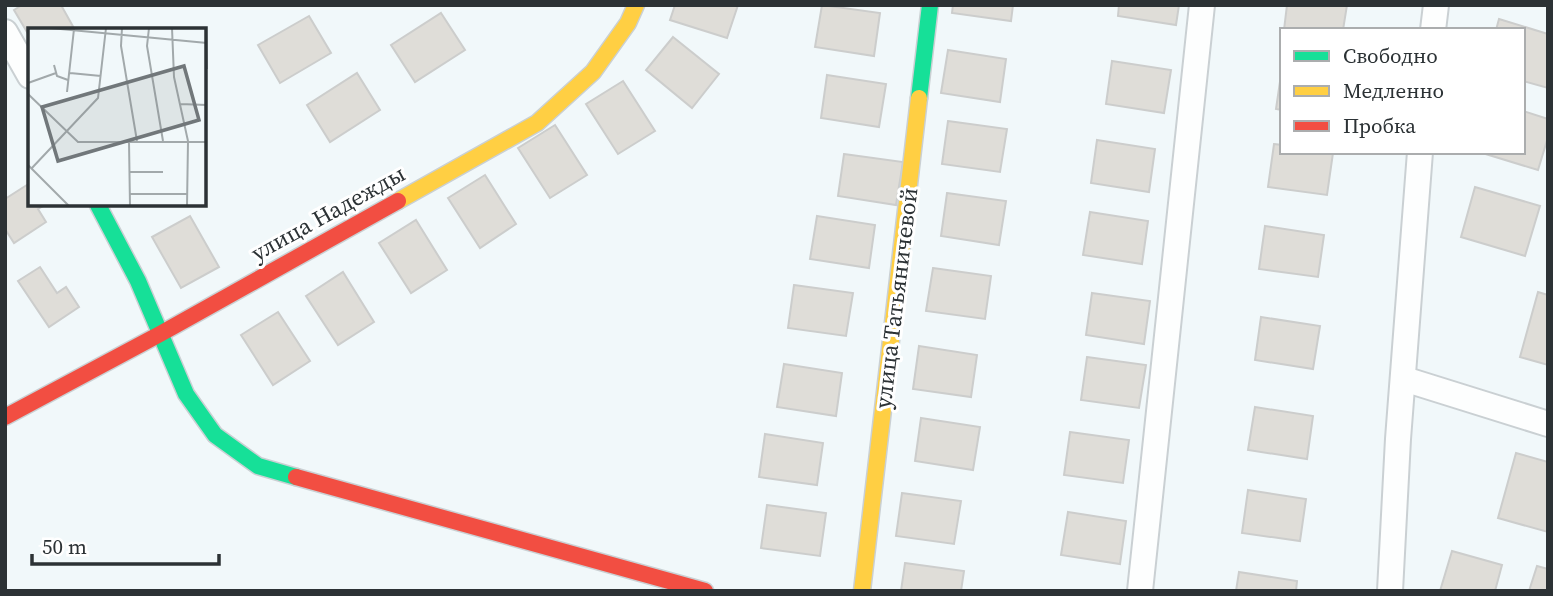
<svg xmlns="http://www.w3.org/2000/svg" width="1553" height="596" viewBox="0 0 1553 596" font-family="'Source Serif 4',serif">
<rect width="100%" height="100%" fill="#f1f8fa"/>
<g fill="#dfddd8" stroke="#cccdcc" stroke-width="2">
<polygon points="22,5 61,5 75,30 30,30 30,37 14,10"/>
<polygon points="675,5 738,5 727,38 670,20"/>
<polygon points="822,5 880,13 874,56 815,47"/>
<polygon points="953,5 1013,5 1011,21 952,13"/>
<polygon points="1119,5 1179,5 1176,25 1118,16"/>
<polygon points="1287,5 1347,5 1343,30 1284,30"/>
<polygon points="441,13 465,50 415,82 391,45"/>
<polygon points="309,16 331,53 280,83 258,45"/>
<polygon points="1499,19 1548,34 1548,88 1523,81 1523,30 1496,30"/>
<polygon points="673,37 719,74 692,108 646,70"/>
<polygon points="948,50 1006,59 1000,102 941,93"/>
<polygon points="1112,61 1171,70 1164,113 1106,104"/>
<polygon points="1282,68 1282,110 1276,109"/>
<polygon points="357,73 380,110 330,142 307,105"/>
<polygon points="827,75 886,84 879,127 821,118"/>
<polygon points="623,81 655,131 618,154 586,104"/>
<polygon points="1523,111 1548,119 1548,137 1538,170 1479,152 1523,152"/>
<polygon points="948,121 1007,129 1000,172 942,164"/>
<polygon points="555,125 587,175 550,198 518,148"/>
<polygon points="1097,140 1155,149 1149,192 1091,183"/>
<polygon points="1274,144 1282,145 1282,152 1333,153 1327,195 1268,187"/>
<polygon points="844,154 903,162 896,205 838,196"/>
<polygon points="485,175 516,224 480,248 448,198"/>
<polygon points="30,183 30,205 45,205 38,209 46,222 14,243 5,229 5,199"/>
<polygon points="1475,187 1540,206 1525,256 1461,237"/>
<polygon points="947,193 1006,201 999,245 941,236"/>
<polygon points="1090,212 1148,221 1142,264 1083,255"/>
<polygon points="190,216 219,267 181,288 152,237"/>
<polygon points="817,216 875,225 869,268 810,259"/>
<polygon points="416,220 447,270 411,293 379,243"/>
<polygon points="1265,226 1324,235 1318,277 1259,269"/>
<polygon points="40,267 57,293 66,287 79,307 49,327 18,281"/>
<polygon points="933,268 991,276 985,319 926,311"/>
<polygon points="343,272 374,322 338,345 306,296"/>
<polygon points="794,285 853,293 846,336 788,328"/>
<polygon points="1538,292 1548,295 1548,365 1520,357"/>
<polygon points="1092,293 1150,301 1144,344 1086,335"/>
<polygon points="278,312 310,361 273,385 241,335"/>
<polygon points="1261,317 1320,326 1313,369 1255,360"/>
<polygon points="919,346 977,355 971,397 913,389"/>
<polygon points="1087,357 1146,365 1139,408 1081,400"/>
<polygon points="784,364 842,373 836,416 777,407"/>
<polygon points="1255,407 1313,416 1307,459 1248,450"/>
<polygon points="921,418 980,427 973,470 915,461"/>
<polygon points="1070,432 1129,440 1123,483 1064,475"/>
<polygon points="765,434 823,443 817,485 759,477"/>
<polygon points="1516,453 1548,462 1548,532 1498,518"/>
<polygon points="1248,490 1306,499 1300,541 1242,533"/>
<polygon points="902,493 961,501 954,544 896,536"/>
<polygon points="767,505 826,513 820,556 761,548"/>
<polygon points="1068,512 1126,521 1120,564 1061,555"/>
<polygon points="1452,551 1502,565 1495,591 1440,591"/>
<polygon points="905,563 964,571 961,591 901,591"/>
<polygon points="1537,566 1548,569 1548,591 1529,591"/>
<polygon points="1239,572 1297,581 1296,591 1236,591"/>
</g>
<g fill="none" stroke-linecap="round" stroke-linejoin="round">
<g stroke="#cad0d3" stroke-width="28">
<g id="street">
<polyline points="1433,30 1436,5"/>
<polyline points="5,32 30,76"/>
<polyline points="1404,379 1548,424"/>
<polyline points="1140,591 1202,5"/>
<polyline points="1390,591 1398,439 1420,152"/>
</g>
</g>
<g stroke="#cad0d3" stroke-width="19">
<g id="fast">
<polyline points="919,98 930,5"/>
<polyline points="98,205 138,281 186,394 215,435 258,466 296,477"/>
</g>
</g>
<g stroke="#cad0d3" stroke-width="19">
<g id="slow">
<polyline points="398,201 537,123 593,72 628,23 636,5"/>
<polyline points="862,591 919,98"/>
</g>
</g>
<g stroke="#cad0d3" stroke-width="19">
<g id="jam">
<polyline points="5,417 160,334 398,201"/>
<polyline points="296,477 705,591"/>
</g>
</g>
<use href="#street" stroke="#fdfefe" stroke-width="24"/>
<use href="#fast" stroke="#16e098" stroke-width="16"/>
<use href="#slow" stroke="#ffcf43" stroke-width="16"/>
<use href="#jam" stroke="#f24e42" stroke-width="16"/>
</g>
<g text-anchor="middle" stroke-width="6" stroke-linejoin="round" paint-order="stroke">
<g font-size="23" fill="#2c3235" stroke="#fff">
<text transform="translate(328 213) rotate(-29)" y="8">улица Надежды</text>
<text transform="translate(896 298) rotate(-83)" y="8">улица Татьяничевой</text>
</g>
</g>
<g transform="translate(28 28)">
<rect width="178" height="178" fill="#f1f8fa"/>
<path fill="none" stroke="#a2a9ab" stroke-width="2" d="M22,0L179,15M94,0L93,18L109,113M121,0L119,18L135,113M144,0L146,49L160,113L159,178M178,0L179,41M26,37L29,48L40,52M42,45L73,48M0,55L28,45M39,64L46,1M0,66L50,114H179M152,76L179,77M101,114L102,178M0,137L41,178M3,141L70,70L78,0M102,144H135M102,166H160"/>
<path fill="#71777a" fill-opacity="0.15" stroke="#71777a" stroke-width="3.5" d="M156,38L171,92L30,133L14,79Z"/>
<rect width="178" height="178" fill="none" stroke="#2c3235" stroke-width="3.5"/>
</g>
<rect width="1553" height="596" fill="none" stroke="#2c3235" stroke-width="14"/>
<rect x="1280" y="28" width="245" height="126" fill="#ffffff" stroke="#abadae" stroke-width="2"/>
<rect x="1294" y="51" width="35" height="10" fill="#16e098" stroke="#abadae" stroke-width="2"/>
<text x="1343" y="63" font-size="21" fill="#2c3235">Свободно</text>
<rect x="1294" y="86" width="35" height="10" fill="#ffcf43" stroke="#abadae" stroke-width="2"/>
<text x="1343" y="98" font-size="21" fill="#2c3235">Медленно</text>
<rect x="1294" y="121" width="35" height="10" fill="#f24e42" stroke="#abadae" stroke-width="2"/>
<text x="1343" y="133" font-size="21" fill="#2c3235">Пробка</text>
<path d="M32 554v10h187v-10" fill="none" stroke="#2c3235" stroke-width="3.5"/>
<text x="42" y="554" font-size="21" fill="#2c3235" stroke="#ffffff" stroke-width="5" paint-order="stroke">50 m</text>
</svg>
